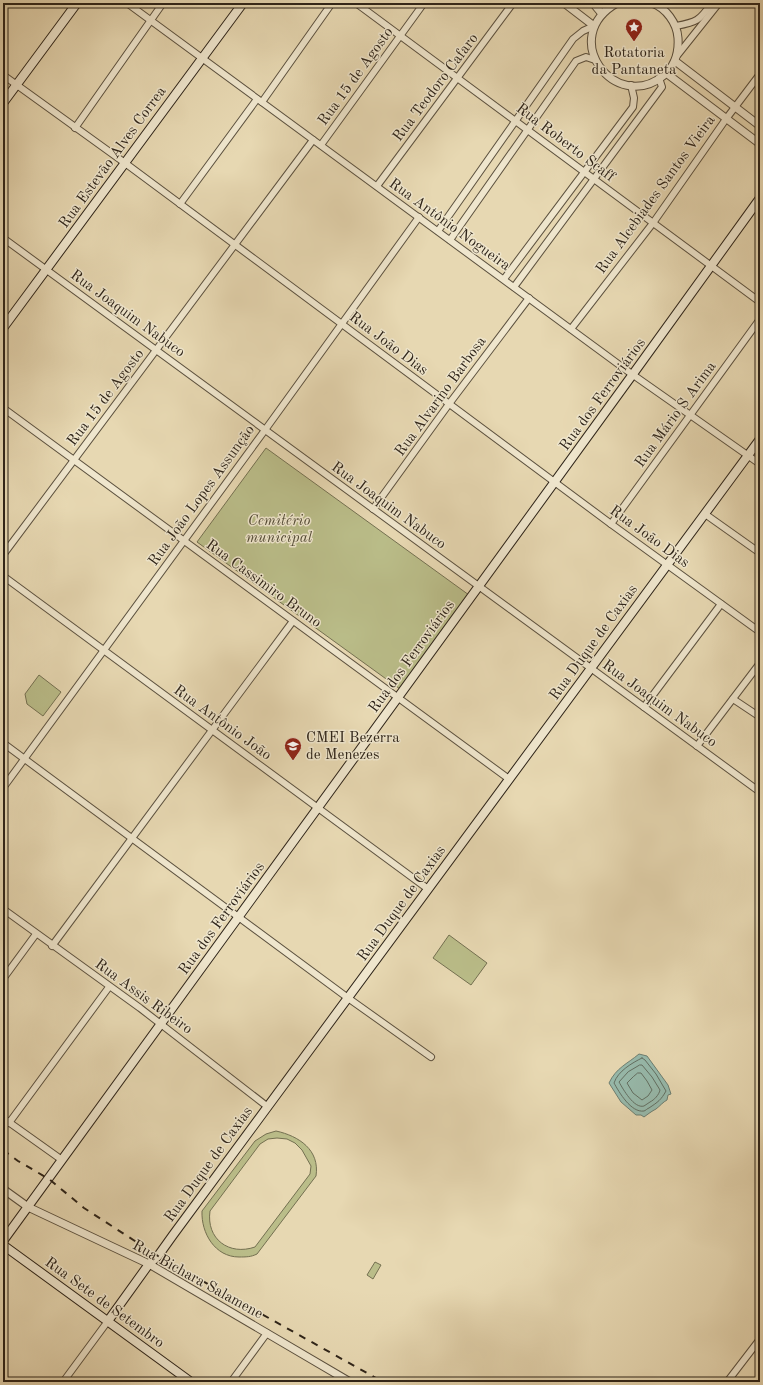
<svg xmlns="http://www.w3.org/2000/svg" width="763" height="1385" viewBox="0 0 763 1385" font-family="'Old Standard TT',serif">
<rect width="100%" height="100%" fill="#e7d8b2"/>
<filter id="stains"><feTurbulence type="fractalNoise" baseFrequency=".005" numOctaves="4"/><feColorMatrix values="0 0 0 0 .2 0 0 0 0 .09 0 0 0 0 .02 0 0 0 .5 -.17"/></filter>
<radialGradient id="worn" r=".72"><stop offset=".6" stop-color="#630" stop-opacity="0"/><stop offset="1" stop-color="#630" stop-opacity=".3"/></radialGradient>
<g fill="#babd89" stroke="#747051" fill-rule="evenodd">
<polygon points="266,448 469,595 400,689 197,542"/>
<polygon points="39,675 61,692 43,716 27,704 25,694"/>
<polygon points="449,935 487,963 471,985 433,958"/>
<path d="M276,1131C299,1136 320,1150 316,1176L257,1254C251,1257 246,1257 239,1257C215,1257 201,1233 202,1211L255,1141L266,1134ZM277,1138L287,1139L295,1143L302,1150L311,1166L310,1174L255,1247C229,1256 206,1239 210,1211L260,1144L268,1139Z"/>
<polygon points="375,1262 381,1265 373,1279 367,1275"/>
</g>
<path fill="#97baac" stroke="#6d7e71" d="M639,1054L647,1056L668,1085L671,1094L668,1095L667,1100C663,1102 660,1106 656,1109C652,1111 648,1114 644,1117L641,1115H636L621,1102L609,1083C616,1068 627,1064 639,1054Z"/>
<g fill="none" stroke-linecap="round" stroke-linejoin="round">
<g stroke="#626f62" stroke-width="1">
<path d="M642,1058L645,1060L656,1074L666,1091C661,1100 658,1102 649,1108C648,1108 645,1111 644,1111C631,1113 619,1092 614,1083C618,1071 632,1063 642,1058Z"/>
<path d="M640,1065H642L652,1077L660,1090C659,1095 654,1100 650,1102C648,1103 646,1105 644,1106C634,1109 623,1089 619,1082L628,1072Z"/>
<polygon points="638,1073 641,1073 647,1081 652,1090 648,1096 642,1100 633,1093 627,1083 633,1077"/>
</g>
<g stroke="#5c513f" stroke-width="8">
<g id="minor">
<polyline points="66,3 73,8"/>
<polyline points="127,3 629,372 760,464"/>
<polyline points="356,3 760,302"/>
<polyline points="605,11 606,3"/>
<path d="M676,26C697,22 699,21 712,3"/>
<polyline points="676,57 719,3"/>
<polyline points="3,75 125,163 611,524 760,632"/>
<polyline points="262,102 332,3"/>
<polyline points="75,128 163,3"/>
<polyline points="321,145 424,3"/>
<polyline points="377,186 513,3"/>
<polyline points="180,204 257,99"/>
<polyline points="438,231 573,39 583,31 594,26"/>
<polyline points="3,238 760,792"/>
<polyline points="450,240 576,61 586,57 595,60"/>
<polyline points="504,279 633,107 634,98 631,85"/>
<polyline points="514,287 662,87 659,78"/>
<polyline points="571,329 653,223 726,119 760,74"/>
<polyline points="3,408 509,779"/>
<polyline points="373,509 449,404 529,298"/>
<polyline points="705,514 760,553"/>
<polyline points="611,524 760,319"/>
<polyline points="3,555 313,140"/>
<polyline points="3,576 428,889"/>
<polyline points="733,699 760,717"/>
<polyline points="644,707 721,604"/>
<polyline points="3,743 348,998 431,1057"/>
<polyline points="697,746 760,663"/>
<polyline points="3,788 265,430 419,217"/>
<polyline points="3,909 140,1008 268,1107"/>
<polyline points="52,946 293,621"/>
<polyline points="3,979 36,934"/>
<polyline points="3,1118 62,1160"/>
<polyline points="9,1123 109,987"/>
<polyline points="63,1382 108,1321"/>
<polyline points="231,1382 267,1333"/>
<polyline points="727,1382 760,1339"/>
</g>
</g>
<g stroke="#5c513f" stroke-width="9">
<g id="tertiary">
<polyline points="564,3 594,26"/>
<polyline points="593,3 602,14"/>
<path d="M617,3C557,37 615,114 663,76C674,67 679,53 678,38C677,23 666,8 652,3"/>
<polyline points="675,61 760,126"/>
<polyline points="666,73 760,144"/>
<polyline points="3,1189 28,1207 149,1264 350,1382"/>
</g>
</g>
<g stroke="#2e2419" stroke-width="10">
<g id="secondary">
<polyline points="3,103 77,3"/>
<polyline points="3,328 243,3"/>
<polyline points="3,1241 633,374 760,198"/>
<polyline points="3,1245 191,1382"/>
<polyline points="108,1321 149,1264 158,1256 173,1235 760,439"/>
</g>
</g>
<use href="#minor" stroke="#efe6cd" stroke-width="6"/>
<use href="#tertiary" stroke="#efe6cd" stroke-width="7"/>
<use href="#secondary" stroke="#efe6cd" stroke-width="8"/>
<polyline stroke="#2e2419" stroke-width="2" stroke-dasharray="7 7" stroke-linecap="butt" points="3,1150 18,1161 49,1179 84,1208 158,1256 383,1382"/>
</g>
<defs>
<g id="sight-pin" transform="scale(0.9)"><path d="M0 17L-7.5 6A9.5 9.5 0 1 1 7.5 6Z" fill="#8f2418" stroke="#efe6cd"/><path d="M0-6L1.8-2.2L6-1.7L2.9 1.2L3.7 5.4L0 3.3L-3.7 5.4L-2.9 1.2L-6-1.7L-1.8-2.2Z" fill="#fff"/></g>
<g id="school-pin" transform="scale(0.9)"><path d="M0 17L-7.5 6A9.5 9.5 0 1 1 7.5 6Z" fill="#8f2418" stroke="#efe6cd"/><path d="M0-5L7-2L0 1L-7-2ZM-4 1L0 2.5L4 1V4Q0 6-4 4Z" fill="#fff"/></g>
</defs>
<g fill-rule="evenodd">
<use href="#sight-pin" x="634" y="27"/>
<use href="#school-pin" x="293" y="746"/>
</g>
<g text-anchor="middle" stroke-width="3" stroke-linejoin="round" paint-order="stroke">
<g font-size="15" fill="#2e2419" stroke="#efe6cd">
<text x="634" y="57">Rotatoria<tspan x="634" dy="17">da Pantaneta</tspan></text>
<text x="306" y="742" text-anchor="start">CMEI Bezerra<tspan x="306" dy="17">de Menezes</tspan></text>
</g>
<g font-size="15" fill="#2e2419" stroke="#efe6cd">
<text transform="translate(355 76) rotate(-54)" y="5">Rua 15 de Agosto</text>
<text transform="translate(435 87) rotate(-53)" y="5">Rua Teodoro Cafaro</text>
<text transform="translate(566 142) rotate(37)" y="5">Rua Roberto Scaff</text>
<text transform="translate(112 157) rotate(-54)" y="5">Rua Estevão Alves Correa</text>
<text transform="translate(655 194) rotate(-54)" y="5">Rua Alcebiades Santos Vieira</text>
<text transform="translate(450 224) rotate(36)" y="5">Rua Antônio Nogueira</text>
<text transform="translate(128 313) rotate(36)" y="5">Rua Joaquim Nabuco</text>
<text transform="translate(389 343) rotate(37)" y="5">Rua João Dias</text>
<text transform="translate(602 394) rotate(-54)" y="5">Rua dos Ferroviários</text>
<text transform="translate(440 396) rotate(-54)" y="5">Rua Alvarino Barbosa</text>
<text transform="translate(105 397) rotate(-53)" y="5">Rua 15 de Agosto</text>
<text transform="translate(675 414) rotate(-54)" y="5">Rua Mário S Arima</text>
<text transform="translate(201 495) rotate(-54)" y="5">Rua João Lopes Assunção</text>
<text transform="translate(389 505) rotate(36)" y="5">Rua Joaquim Nabuco</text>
<text transform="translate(650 536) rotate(36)" y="5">Rua João Dias</text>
<text transform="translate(264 583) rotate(36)" y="5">Rua Cassimiro Bruno</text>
<text transform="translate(593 642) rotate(-54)" y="5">Rua Duque de Caxias</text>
<text transform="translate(411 656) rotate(-54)" y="5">Rua dos Ferroviários</text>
<text transform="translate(660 703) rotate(36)" y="5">Rua Joaquim Nabuco</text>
<text transform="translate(223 722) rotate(36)" y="5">Rua Antônio João</text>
<text transform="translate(401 903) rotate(-54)" y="5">Rua Duque de Caxias</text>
<text transform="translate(221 918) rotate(-54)" y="5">Rua dos Ferroviários</text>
<text transform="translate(144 996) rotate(36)" y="5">Rua Assis Ribeiro</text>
<text transform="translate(208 1164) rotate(-54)" y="5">Rua Duque de Caxias</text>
<text transform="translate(198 1279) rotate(29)" y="5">Rua Bichara Salamene</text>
<text transform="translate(105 1302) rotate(36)" y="5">Rua Sete de Setembro</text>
</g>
<g font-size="15" font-style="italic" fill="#514a35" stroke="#efe6cd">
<text x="279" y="525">Cemitério<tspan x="279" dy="17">municipal</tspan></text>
</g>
</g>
<rect width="763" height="1385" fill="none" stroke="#e7d8b2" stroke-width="16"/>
<rect x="4" y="4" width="755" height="1377" fill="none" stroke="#2e2419" stroke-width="2"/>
<rect x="8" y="8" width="747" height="1369" fill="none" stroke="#2e2419"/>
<rect width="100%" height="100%" filter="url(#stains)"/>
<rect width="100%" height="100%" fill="url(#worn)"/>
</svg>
